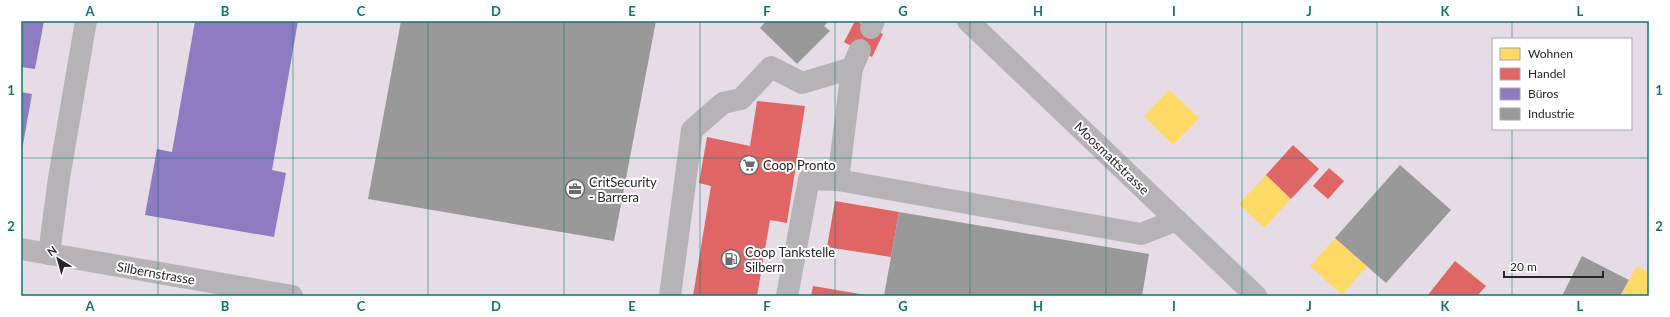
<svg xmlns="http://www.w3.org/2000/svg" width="1670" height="317" viewBox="0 0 1670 317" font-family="Lato,sans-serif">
<rect width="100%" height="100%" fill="#ede9ed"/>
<path fill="#e5dce5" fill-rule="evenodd" d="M21,21H1649V296H21ZM1493,39H1631V129H1493Z"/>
<g fill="#ffd966">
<polygon points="1169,90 1199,118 1173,145 1144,116"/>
<polygon points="1266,175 1291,199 1264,228 1239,204"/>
<polygon points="1335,238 1367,266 1342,295 1310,266"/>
<polygon points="1637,266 1649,273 1649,296 1620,296"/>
</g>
<g fill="#e06666">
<polygon points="855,21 883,34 872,57 844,42"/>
<polygon points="757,101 805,106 787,223 770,220 757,296 693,296 711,186 699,183 707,137 750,146"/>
<polygon points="1293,145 1319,169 1291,199 1266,175"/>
<polygon points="1329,168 1344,181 1328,199 1313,186"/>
<polygon points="835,201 899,212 891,257 827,247"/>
<polygon points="1455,261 1486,286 1477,296 1427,296"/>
<polygon points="813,286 866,295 866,296 811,296"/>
</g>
<g fill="#8e7cc3">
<polygon points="21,21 44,21 35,69 21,67"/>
<polygon points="195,21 298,21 272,170 286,173 274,237 145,215 157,149 172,152"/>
<polygon points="21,92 32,94 22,150 21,150"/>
</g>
<g fill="#999">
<polygon points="401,21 656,21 614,241 368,199"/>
<polygon points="766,21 829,21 824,26 830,31 797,64 760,28"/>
<polygon points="1400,165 1451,210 1386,283 1335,238"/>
<polygon points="899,212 1149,254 1142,296 884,296"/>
<polygon points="1582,256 1629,280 1620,296 1562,296"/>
</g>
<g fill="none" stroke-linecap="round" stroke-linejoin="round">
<g stroke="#b5b3b5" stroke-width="22">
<polyline points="968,21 1256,296"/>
<polyline points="871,28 874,21"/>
<polyline points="838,180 1141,234 1177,220"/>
<polyline points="21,249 292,296"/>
<polyline points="49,254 59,178 86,21"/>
<polyline points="670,296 692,130 723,103 741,99 771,67 802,83 852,68"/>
<polyline points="787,296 809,179 838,180 852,68 860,50"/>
</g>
</g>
<path fill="none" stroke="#0f766e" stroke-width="1" stroke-opacity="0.55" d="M158,21V296M293,21V296M428,21V296M564,21V296M700,21V296M835,21V296M970,21V296M1106,21V296M1242,21V296M1377,21V296M1512,21V39M1512,129V296M21,158H1649"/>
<defs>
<g id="supermarket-ring" transform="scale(1)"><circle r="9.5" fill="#fff" stroke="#6c6a6c" stroke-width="1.5"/><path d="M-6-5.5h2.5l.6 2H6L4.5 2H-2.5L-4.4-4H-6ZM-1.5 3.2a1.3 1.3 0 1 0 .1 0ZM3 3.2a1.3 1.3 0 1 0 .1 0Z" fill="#6c6a6c"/></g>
<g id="office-ring" transform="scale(1)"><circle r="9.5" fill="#fff" stroke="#6c6a6c" stroke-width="1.5"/><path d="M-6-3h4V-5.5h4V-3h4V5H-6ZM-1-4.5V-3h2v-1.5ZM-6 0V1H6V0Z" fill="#6c6a6c"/></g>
<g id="fuel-ring" transform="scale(1)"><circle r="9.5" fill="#fff" stroke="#6c6a6c" stroke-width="1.5"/><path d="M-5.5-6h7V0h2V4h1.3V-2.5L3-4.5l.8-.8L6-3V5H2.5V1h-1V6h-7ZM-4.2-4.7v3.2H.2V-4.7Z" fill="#6c6a6c"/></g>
</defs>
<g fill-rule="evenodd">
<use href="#supermarket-ring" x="749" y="165"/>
<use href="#office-ring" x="575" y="189"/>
<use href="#fuel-ring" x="731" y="259"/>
</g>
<g text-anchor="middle" stroke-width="4" stroke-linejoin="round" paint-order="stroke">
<g font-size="13" fill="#272527" stroke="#fff">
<text transform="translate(1112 158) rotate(44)" y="5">Moosmattstrasse</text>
<text transform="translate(156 273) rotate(10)" y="5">Silbernstrasse</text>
</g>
<g font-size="13" fill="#272527" stroke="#fff" text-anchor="start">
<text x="763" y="170">Coop Pronto</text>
<text x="589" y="187">CritSecurity<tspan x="589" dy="15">- Barrera</tspan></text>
<text x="745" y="257">Coop Tankstelle<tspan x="745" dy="15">Silbern</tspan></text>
</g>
</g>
<rect width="1670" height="317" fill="none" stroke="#ffffff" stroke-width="44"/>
<rect x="1492" y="38" width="140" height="92" fill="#ffffff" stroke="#a9a8a9"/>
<rect x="1500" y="48" width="20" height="12" fill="#ffd966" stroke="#a9a8a9"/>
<text x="1528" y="58" font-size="12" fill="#272527">Wohnen</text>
<rect x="1500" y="68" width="20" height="12" fill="#e06666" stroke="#a9a8a9"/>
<text x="1528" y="78" font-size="12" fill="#272527">Handel</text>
<rect x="1500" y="88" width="20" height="12" fill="#8e7cc3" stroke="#a9a8a9"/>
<text x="1528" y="98" font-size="12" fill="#272527">Büros</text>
<rect x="1500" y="108" width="20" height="12" fill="#999999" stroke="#a9a8a9"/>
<text x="1528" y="118" font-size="12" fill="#272527">Industrie</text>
<g transform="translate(58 259) rotate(323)" stroke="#ffffff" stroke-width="3" paint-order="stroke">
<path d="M0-3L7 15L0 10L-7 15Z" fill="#272527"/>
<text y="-6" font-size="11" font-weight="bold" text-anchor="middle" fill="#272527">N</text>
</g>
<path d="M1504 271v6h99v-6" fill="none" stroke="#272527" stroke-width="2"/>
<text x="1510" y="271" font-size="12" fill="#272527" stroke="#ffffff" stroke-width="3" paint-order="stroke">20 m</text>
<rect x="22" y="22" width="1626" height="273" fill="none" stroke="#0f766e" stroke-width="1.5"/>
<g font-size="13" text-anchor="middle" font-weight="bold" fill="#0f766e">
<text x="90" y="16">A</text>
<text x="225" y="16">B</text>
<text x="361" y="16">C</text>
<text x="496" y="16">D</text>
<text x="632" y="16">E</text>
<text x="767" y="16">F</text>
<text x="903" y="16">G</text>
<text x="1038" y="16">H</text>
<text x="1174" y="16">I</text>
<text x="1309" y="16">J</text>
<text x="1445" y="16">K</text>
<text x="1580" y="16">L</text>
<text x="11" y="95">1</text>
<text x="1659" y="95">1</text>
<text x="11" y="231">2</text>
<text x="1659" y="231">2</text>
<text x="90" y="311">A</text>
<text x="225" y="311">B</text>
<text x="361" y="311">C</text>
<text x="496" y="311">D</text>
<text x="632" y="311">E</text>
<text x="767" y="311">F</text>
<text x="903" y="311">G</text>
<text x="1038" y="311">H</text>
<text x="1174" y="311">I</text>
<text x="1309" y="311">J</text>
<text x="1445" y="311">K</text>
<text x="1580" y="311">L</text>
</g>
</svg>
